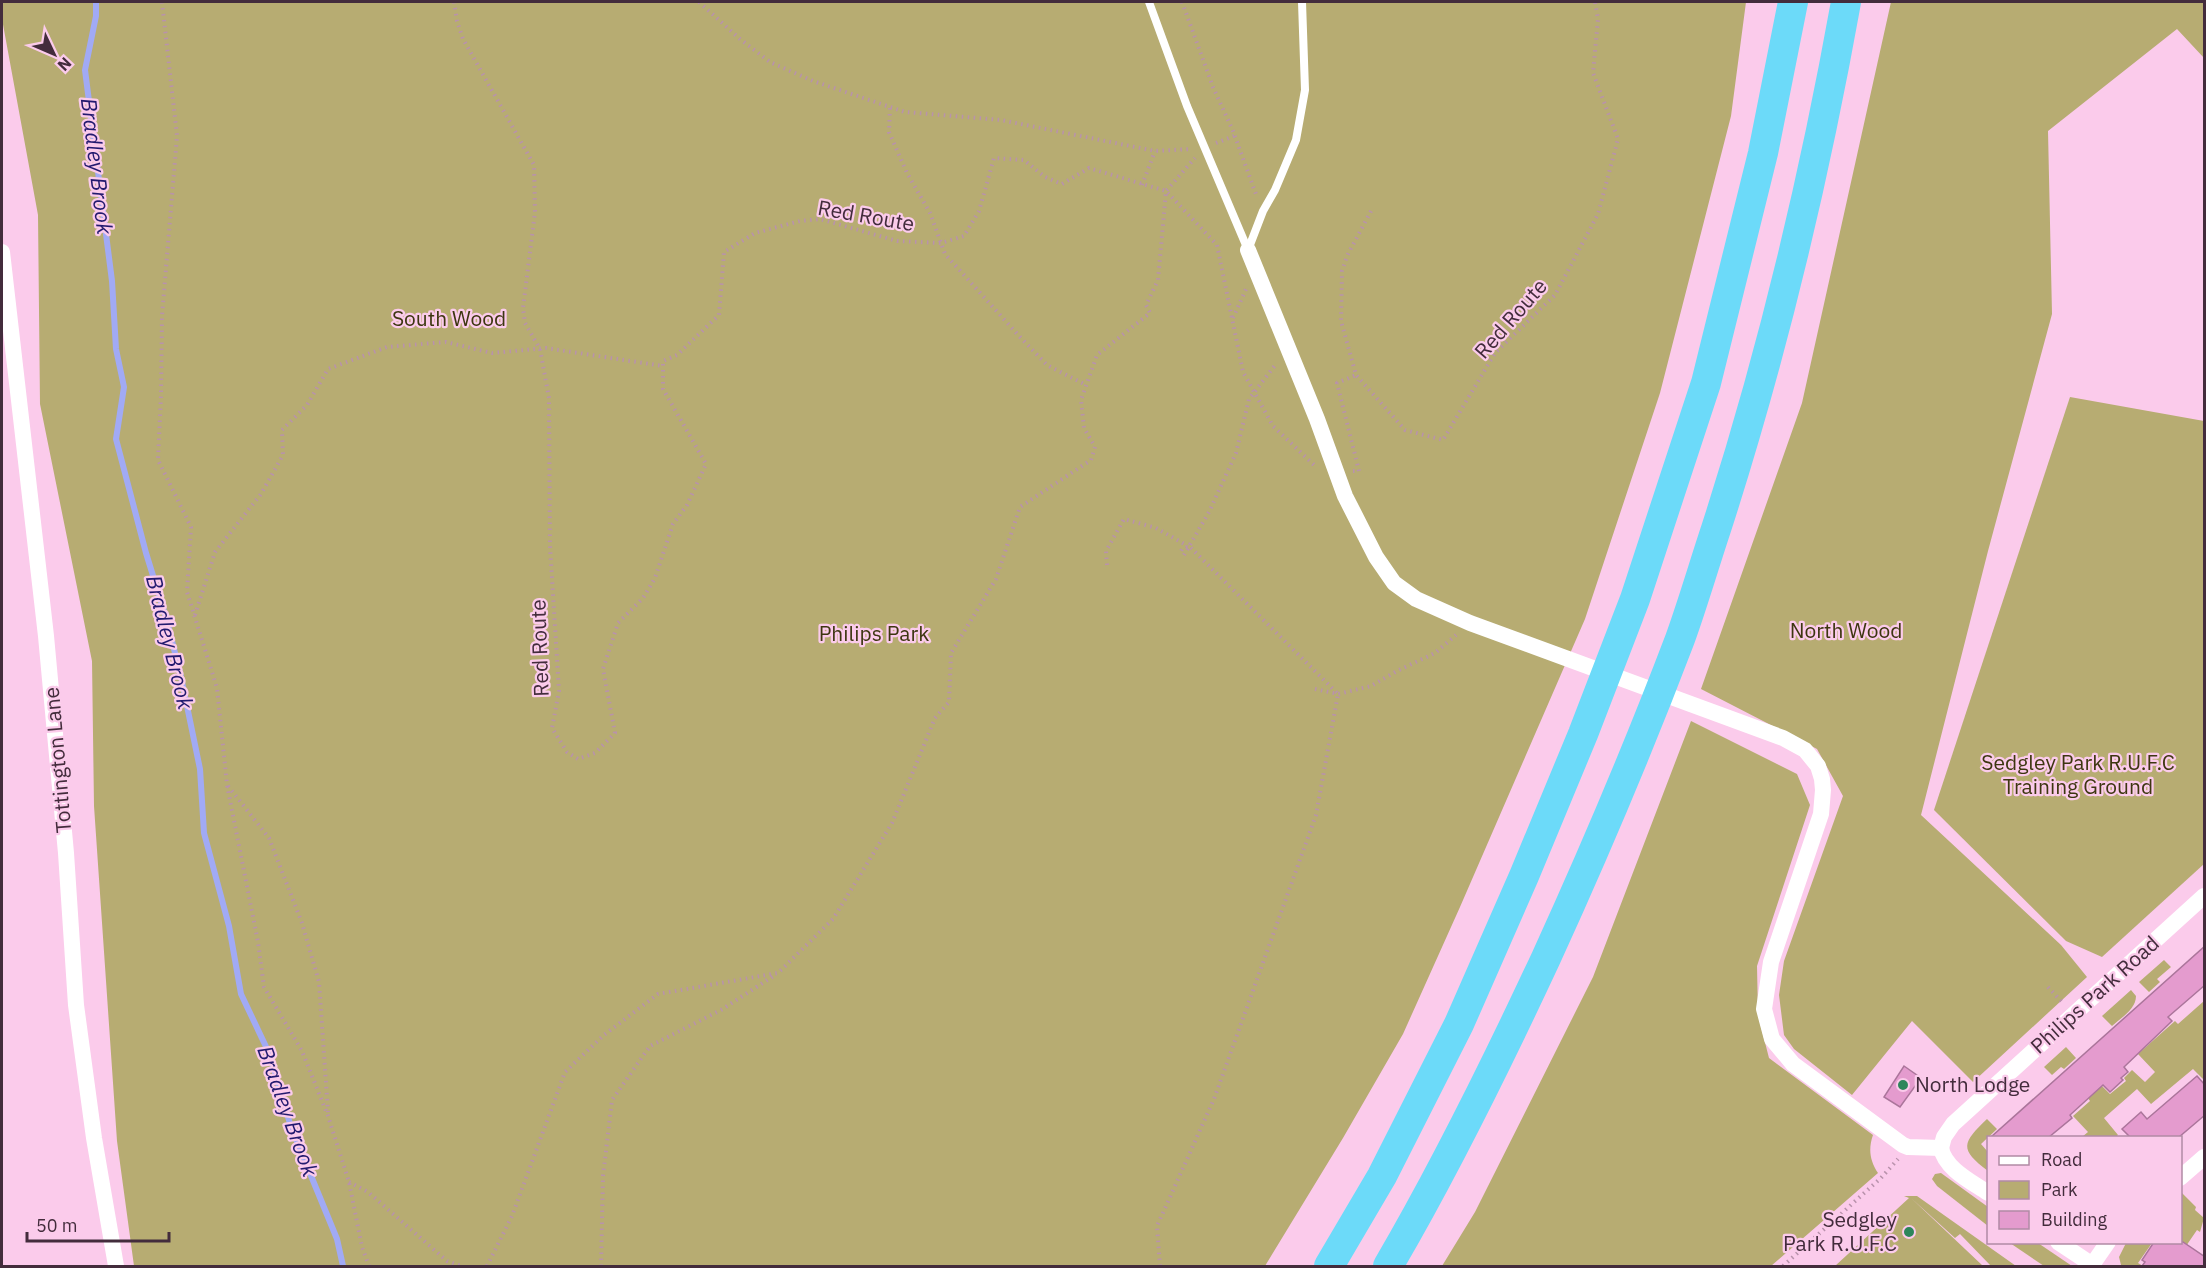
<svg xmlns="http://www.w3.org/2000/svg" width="2206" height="1268" viewBox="0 0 2206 1268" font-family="'IBM Plex Sans',sans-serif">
<rect width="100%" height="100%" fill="#fbcbeb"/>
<g fill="#b7ac72">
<polygon points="2,2 1746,2 1731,116 1660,393 1585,619 1460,907 1403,1034 1343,1138 1265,1266 134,1266 117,1141 94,806 92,661 40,404 38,215 2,19"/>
<polygon points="1891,2 2204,2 2204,58 2177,29 2048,131 2052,314 1988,551 1921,815 2061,945 2087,977 1973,1082 1912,1021 1852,1095 1794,1049 1784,1035 1779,995 1784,961 1843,796 1817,749 1701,689 1802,403"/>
<polygon points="2070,397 2204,421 2204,864 2102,957 2066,941 1934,810"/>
<path d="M1691,721L1797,774L1810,805L1757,966L1758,1015L1769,1058L1873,1135C1868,1149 1870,1161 1878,1173L1771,1266H1442L1475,1212L1593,977Z"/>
<polygon points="2164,960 2171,967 2157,979 2160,982 2149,992 2139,982"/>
<path d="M2131,990L2136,996C2136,1009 2122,1017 2112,1026L2102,1016Z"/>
<polygon points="2204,1001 2204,1078 2203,1079 2193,1069 2151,1104 2137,1089 2104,1118 2118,1135 2116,1137 2082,1137 2088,1132 2073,1116 2090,1101 2086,1095 2099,1083 2110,1094 2126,1081 2124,1078 2132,1070 2145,1082 2155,1072 2138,1054 2175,1021 2178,1024"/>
<polygon points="2066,1047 2076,1058 2064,1069 2061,1067 2052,1075 2044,1067"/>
<path d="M1987,1119L1997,1129L1981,1144L1988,1152V1171C1959,1149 1962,1143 1987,1119Z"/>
<polygon points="1941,1173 1988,1207 1988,1226 1937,1186 1932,1179 1935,1174"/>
<polygon points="2182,1193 2196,1207 2195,1210 2204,1218 2200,1232 2197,1230 2184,1249 2180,1242"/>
<polygon points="1904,1196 1917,1196 2016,1266 1991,1266 1960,1234 1955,1238 1911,1198 1983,1266 1835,1266 1909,1198"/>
<polygon points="2010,1243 2038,1243 2072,1266 2044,1266"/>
<polygon points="2126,1243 2152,1243 2138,1263 2143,1266 2121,1265 2119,1257"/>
</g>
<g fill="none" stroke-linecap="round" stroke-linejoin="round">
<polyline stroke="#a1aaf5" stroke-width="6" points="96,2 96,16 85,70 112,281 116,349 124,387 116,439 146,553 167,621 181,677 200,769 204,833 229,926 241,994 269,1053 291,1127 337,1239 343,1266"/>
</g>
<g fill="#e49bce" stroke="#ab759b" stroke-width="1.5">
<polygon points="2205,946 2205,985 2168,1017 2172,1021 2124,1067 2128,1072 2121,1078 2123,1080 2110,1092 2103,1085 2070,1115 2072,1118 2049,1137 1991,1137"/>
<polygon points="1904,1066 1921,1078 1900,1107 1884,1097"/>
<polygon points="2197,1076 2205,1085 2205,1115 2179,1137 2130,1137 2122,1129 2141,1112 2147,1119"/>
<polygon points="2154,1242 2183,1242 2205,1257 2205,1266 2142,1266 2145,1262 2142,1260"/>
</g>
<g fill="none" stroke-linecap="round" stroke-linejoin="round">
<g stroke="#b992ac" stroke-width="4" stroke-dasharray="1.5 4.5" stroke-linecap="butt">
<polyline points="162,2 177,136 162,316 161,396 158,460 191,527 187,592 217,688 227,785 258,942 264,987 302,1051 328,1116 349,1182 362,1247 369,1266"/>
<polyline points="454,2 457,21 463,39 534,165 535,212 523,308 525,323 540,349 549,398 550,546 559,691 552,728 567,752 578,759 595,753 615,733 603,669 618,623 643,598 655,578 673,524 687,505 706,464 663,389 663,361 677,355 719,315 724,252 755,233 800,221 820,219 897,241 941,243 964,236 979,211 994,158 1024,160 1045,177 1062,184 1089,168 1166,191 1217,245 1243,372 1273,426 1314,465"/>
<polyline points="699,2 740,39 770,62 813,81 905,112 1001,120 1155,151 1191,149"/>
<polyline points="1182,2 1213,87 1233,131 1257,197"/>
<polyline points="890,108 889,132 907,173 930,213 945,254 1020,337 1047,365 1086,385"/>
<polyline points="1216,143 1234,136"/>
<polyline points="1142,185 1155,151"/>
<polyline points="1371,211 1347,256 1342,271 1341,321 1356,375 1405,430 1443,440 1495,353 1555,295 1598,214 1618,139 1593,73 1598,19 1595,2"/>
<polyline points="1233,318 1246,289"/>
<polyline points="1353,471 1359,471 1337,383 1356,375"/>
<polyline points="1184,555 1209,512 1236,453 1249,399 1276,364"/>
<polyline points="1107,565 1106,551 1124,519 1156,528 1188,546"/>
<polyline points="195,615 215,552 261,494 283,455 282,430 307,405 328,369 387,347 446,342 492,353 546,348 663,366"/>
<polyline points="1315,689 1338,694 1371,686 1399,670 1435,653 1456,635"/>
<polyline points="228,786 269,838 302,923 319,982 328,1112"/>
<polyline points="2048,987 2063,1003"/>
<polyline points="349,1182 368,1192 447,1261 461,1266"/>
<polyline points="487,1266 512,1216 565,1072 604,1035 658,994 778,973 833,919 892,823 935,718 949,702 951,653 996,579 1020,507 1091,460 1095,447 1084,428 1081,400 1097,355 1150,313 1146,305 1158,280 1166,191 1195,158"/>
<polyline points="601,1266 603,1176 612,1100 650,1046 721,1010 775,975"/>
<polyline points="1160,1266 1157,1226 1214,1099 1316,815 1338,694 1189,546 1182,549 1180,553"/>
<polyline points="1783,1266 1881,1178 1898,1159"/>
</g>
<g stroke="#fff" stroke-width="8">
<polyline points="1149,2 1187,106 1248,250"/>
<polyline points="1248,250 1263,211 1275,190 1296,140 1305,90 1302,2"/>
</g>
<g stroke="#fff" stroke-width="16">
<polyline points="1248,250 1317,419 1345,496 1376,557 1394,583 1416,599 1470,623 1783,738 1805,750 1818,766 1822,779 1823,790 1821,814 1771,962 1764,1009 1772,1039 1793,1064 1903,1145 1908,1147 1941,1148"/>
<polyline points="2,252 46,636 66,853 76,1005 94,1138 116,1266"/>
<polyline points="1941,1148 1944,1137 1953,1124 2204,896"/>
<path d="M1941,1148C1945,1169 1972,1182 1988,1193"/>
<polyline points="2180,1178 2204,1157"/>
<polyline points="2058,1242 2094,1266"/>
<polyline points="2092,1265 2108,1242"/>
</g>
<g stroke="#6cdaf9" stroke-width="30">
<polyline points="1329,1266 1382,1176 1459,1024 1524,876 1583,734 1635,599 1706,383 1763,153 1793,2"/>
<path d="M1388,1266C1446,1167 1497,1063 1546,958C1594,853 1639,747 1680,639C1693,603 1704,565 1716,529C1772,356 1814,180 1846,2"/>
</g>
</g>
<g fill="#2d865b" stroke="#fbcbeb" stroke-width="2">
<circle cx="1903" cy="1085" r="6"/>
<circle cx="1909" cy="1232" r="6"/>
</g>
<g text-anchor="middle" stroke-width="4.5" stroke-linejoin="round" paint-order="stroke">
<g font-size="21" fill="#432c3c" stroke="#fbcbeb">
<text transform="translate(866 216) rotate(10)" y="7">Red Route</text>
<text transform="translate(1511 319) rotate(-49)" y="7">Red Route</text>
<text transform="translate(540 648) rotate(-92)" y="7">Red Route</text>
<text transform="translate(58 760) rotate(-95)" y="7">Tottington Lane</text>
<text transform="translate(2095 995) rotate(-42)" y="7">Philips Park Road</text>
</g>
<g font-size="21" fill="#3d3610" stroke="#fbcbeb">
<text x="449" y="326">South Wood</text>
<text x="1846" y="638">North Wood</text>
<text x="874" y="641">Philips Park</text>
<text x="2078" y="770">Sedgley Park R.U.F.C<tspan x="2078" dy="24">Training Ground</tspan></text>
</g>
<g font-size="21" fill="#432c3c" stroke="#fbcbeb" text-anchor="start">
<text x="1915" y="1092">North Lodge</text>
<text x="1897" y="1227" text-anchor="end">Sedgley<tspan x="1897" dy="24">Park R.U.F.C</tspan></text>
</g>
<g font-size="22" font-style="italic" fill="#231a6f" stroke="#fbcbeb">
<text transform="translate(97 166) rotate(83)" y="8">Bradley Brook</text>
<text transform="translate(170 642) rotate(76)" y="8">Bradley Brook</text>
<text transform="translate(288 1111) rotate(70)" y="8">Bradley Brook</text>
</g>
</g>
<rect width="2206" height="1268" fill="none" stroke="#432c3c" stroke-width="6"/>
<rect x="1987" y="1136" width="195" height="108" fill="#fbcbeb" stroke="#b18ba5" stroke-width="1.5"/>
<rect x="1999" y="1156" width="30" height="9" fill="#ffffff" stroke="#b18ba5" stroke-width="1.5"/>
<text x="2041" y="1166" font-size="18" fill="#432c3c">Road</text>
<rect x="1999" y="1181" width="30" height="18" fill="#b7ac72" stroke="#b18ba5" stroke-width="1.5"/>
<text x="2041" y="1196" font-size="18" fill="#432c3c">Park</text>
<rect x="1999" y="1211" width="30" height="18" fill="#e49bce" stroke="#b18ba5" stroke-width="1.5"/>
<text x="2041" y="1226" font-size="18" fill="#432c3c">Building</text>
<g transform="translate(54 54) rotate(134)" stroke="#fbcbeb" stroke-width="4.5" paint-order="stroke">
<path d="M0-4.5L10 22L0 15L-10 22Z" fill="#432c3c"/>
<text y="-9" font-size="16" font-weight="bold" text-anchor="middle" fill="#432c3c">N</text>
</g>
<path d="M27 1232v9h142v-9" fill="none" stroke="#432c3c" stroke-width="3"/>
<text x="36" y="1232" font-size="18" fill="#432c3c" stroke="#fbcbeb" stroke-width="4.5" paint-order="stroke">50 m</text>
</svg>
